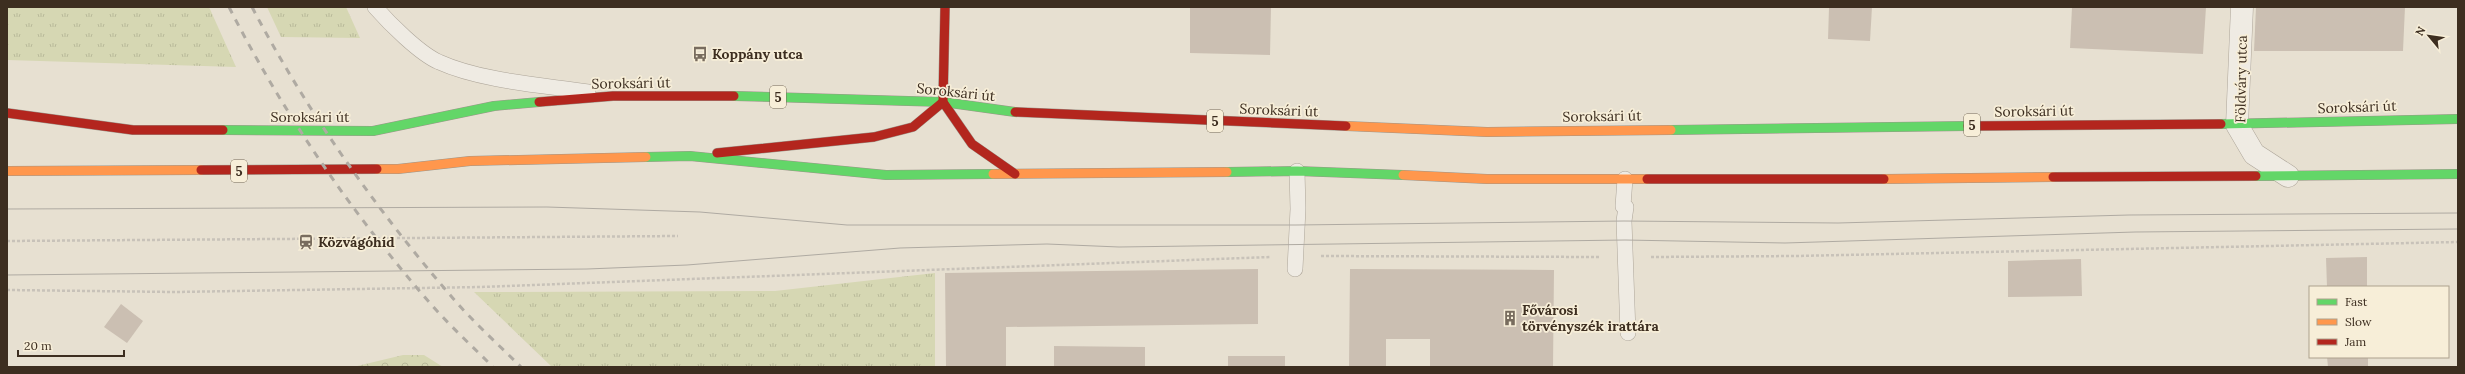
<svg xmlns="http://www.w3.org/2000/svg" width="2465" height="374" viewBox="0 0 2465 374" font-family="Lora,serif">
<defs>
<pattern id="grass-tufts" width="24" height="20" patternUnits="userSpaceOnUse"><rect width="24" height="20" fill="#d6d7b3"/><path d="M3 7l-1-3M5 7V3M7 7l1-3M15 17l-1-3M17 17v-4M19 17l1-3" fill="none" stroke="#b9b99a"/></pattern>
<pattern id="forest-crowns" width="20" height="18" patternUnits="userSpaceOnUse"><rect width="20" height="18" fill="#d6d7b3"/><path d="M2 6a3 3 0 1 1 6 0M12 15a3 3 0 1 1 6 0" fill="none" stroke="#b9b99a"/></pattern>
</defs>
<rect width="100%" height="100%" fill="#e7e0d1"/>
<g fill="url(#grass-tufts)">
<polygon points="7,7 209,7 236,67 7,60"/>
<polygon points="267,7 346,7 360,38 281,37"/>
<polygon points="935,273 935,367 552,367 474,292 775,291"/>
</g>
<polygon fill="url(#forest-crowns)" points="403,355 424,355 443,367 353,367"/>
<g fill="#cbbfb2">
<polygon points="1190,7 1271,7 1270,55 1190,53"/>
<polygon points="1829,7 1872,7 1870,41 1828,39"/>
<polygon points="2072,7 2206,7 2203,54 2070,48"/>
<polygon points="2256,7 2405,7 2403,51 2254,51"/>
<polygon points="2367,257 2367,287 2327,287 2326,258"/>
<polygon points="2081,259 2082,296 2008,297 2008,261"/>
<polygon points="1258,269 1258,324 1006,327 1006,367 946,367 945,273"/>
<polygon points="1350,269 1554,270 1553,367 1430,367 1430,339 1386,339 1386,367 1349,367"/>
<polygon points="121,304 143,321 127,343 104,327"/>
<polygon points="1054,346 1145,347 1145,367 1054,367"/>
<rect x="1228" y="356" width="57" height="11"/>
<polygon points="2327,357 2368,357 2368,367 2328,367"/>
</g>
<g fill="none" stroke-linecap="round" stroke-linejoin="round">
<g stroke="#ada599" stroke-width="16">
<g id="lane">
<path d="M375,7C389,23 420,54 439,62C481,81 542,85 588,92"/>
<polyline points="1625,179 1623,206 1626,207 1624,221 1628,333"/>
<polyline points="1295,269 1298,209 1297,171"/>
</g>
</g>
<g stroke="#ada599" stroke-width="23">
<polyline id="street" points="2242,7 2237,125 2254,154 2288,176"/>
</g>
<g stroke="#9c958a" stroke-width="10">
<g id="fast">
<polyline points="734,96 943,102 1015,112"/>
<polyline points="2221,124 2458,119"/>
<polyline points="223,130 373,131 494,106 539,102"/>
<polyline points="1671,130 1968,126"/>
<polyline points="646,157 690,156 886,175 993,174"/>
<polyline points="1227,172 1297,171 1403,175"/>
<polyline points="2256,176 2458,174"/>
</g>
</g>
<g stroke="#9c958a" stroke-width="10">
<g id="slow">
<polyline points="1346,126 1487,132 1671,130"/>
<polyline points="377,169 398,169 470,161 646,157"/>
<polyline points="7,171 201,170"/>
<polyline points="993,174 1227,172"/>
<polyline points="1403,175 1487,179 1647,179"/>
<polyline points="1884,179 2053,177"/>
</g>
</g>
<g stroke="#9c958a" stroke-width="10">
<g id="jam">
<polyline points="945,7 943,102 972,144 1015,174"/>
<polyline points="539,102 613,96 734,96"/>
<polyline points="1015,112 1346,126"/>
<polyline points="7,113 133,130 223,130"/>
<polyline points="1968,126 2221,124"/>
<polyline points="717,153 874,137 913,127 943,102"/>
<polyline points="201,170 377,169"/>
<polyline points="2053,177 2256,176"/>
<polyline points="1647,179 1884,179"/>
</g>
</g>
<g stroke="#c8c2b9" stroke-width="2.5" stroke-dasharray="3 2" stroke-linecap="butt">
<polyline points="7,241 678,236"/>
<polyline points="1321,256 1600,257"/>
<polyline points="1651,257 1796,256 2458,242"/>
<polyline points="7,290 175,292 481,287 1270,257"/>
</g>
<use href="#lane" stroke="#efebe3" stroke-width="15"/>
<use href="#street" stroke="#efebe3" stroke-width="22"/>
<use href="#fast" stroke="#63d668" stroke-width="9"/>
<use href="#slow" stroke="#ff974d" stroke-width="9"/>
<use href="#jam" stroke="#b3261e" stroke-width="9"/>
<g stroke="#afaaa2" stroke-width="1">
<polyline points="7,209 547,207 700,212 847,225 1296,225 1624,221 1838,223 2129,215 2458,213"/>
<polyline points="7,275 587,269 687,265 900,248 1047,244 1119,247 1625,240 1785,243 2135,232 2458,229"/>
</g>
<g stroke="#afaaa2" stroke-width="3" stroke-dasharray="7 7" stroke-linecap="butt">
<path d="M229,7C283,113 351,212 429,302C449,325 472,346 493,367"/>
<path d="M252,7C306,110 375,208 451,296C472,321 498,344 521,367"/>
</g>
</g>
<defs>
<g id="bus-bare" transform="scale(1.2)"><path d="M-5-6H5V4H4V6H2V4H-2V6H-4V4H-5ZM-3.5-4V0h7V-4ZM-3.5 1.2v1.5H-2V1.2ZM2 1.2v1.5H3.5V1.2Z" fill="#786c5e" stroke="#f7eed8" stroke-width="2.5" paint-order="stroke"/></g>
<g id="station-bare" transform="scale(1.2)"><path d="M-3-6H3Q5-6 5-4V2Q5 4 3 4L4.5 6H3L1.5 4h-3L-3 6H-4.5L-3 4Q-5 4-5 2V-4Q-5-6-3-6ZM-3.5-4v3h7v-3ZM-3.5 1v1.5H-2V1ZM2 1v1.5H3.5V1Z" fill="#786c5e" stroke="#f7eed8" stroke-width="2.5" paint-order="stroke"/></g>
<g id="building-bare" transform="scale(1.2)"><path d="M-4-6H4V6H1V3H-1V6H-4ZM-2.5-4.3h1.7v1.8h-1.7ZM.8-4.3h1.7v1.8H.8ZM-2.5-1h1.7V.8h-1.7ZM.8-1h1.7V.8H.8Z" fill="#786c5e" stroke="#f7eed8" stroke-width="2.5" paint-order="stroke"/></g>
</defs>
<g fill-rule="evenodd">
<use href="#bus-bare" x="700" y="54"/>
<use href="#station-bare" x="306" y="242"/>
<use href="#building-bare" x="1510" y="318"/>
</g>
<g text-anchor="middle" stroke-width="3.5" stroke-linejoin="round" paint-order="stroke">
<g fill="#f7eed8" stroke="#756857" stroke-width="1">
<rect x="770" y="86" width="16" height="22" rx="3"/>
<rect x="1207" y="110" width="16" height="22" rx="3"/>
<rect x="1964" y="114" width="16" height="22" rx="3"/>
<rect x="231" y="160" width="16" height="22" rx="3"/>
</g>
<g font-size="13" font-weight="bold" fill="#3d2e20">
<text x="778" y="102">5</text>
<text x="1215" y="126">5</text>
<text x="1972" y="130">5</text>
<text x="239" y="176">5</text>
</g>
<g font-size="14" font-weight="bold" fill="#3d2e20" stroke="#f7eed8" text-anchor="start">
<text x="712" y="59">Koppány utca</text>
<text x="318" y="247">Közvágóhíd</text>
<text x="1522" y="315">Fővárosi<tspan x="1522" dy="16">törvényszék irattára</tspan></text>
</g>
<g font-size="14" fill="#3d2e20" stroke="#f7eed8">
<text transform="translate(2241 79) rotate(-89)" y="5">Földváry utca</text>
<text transform="translate(631 83) rotate(-1)" y="5">Soroksári út</text>
<text transform="translate(956 92) rotate(6)" y="5">Soroksári út</text>
<text transform="translate(2357 107) rotate(-2)" y="5">Soroksári út</text>
<text transform="translate(1279 110) rotate(2)" y="5">Soroksári út</text>
<text transform="translate(2034 111) rotate(-1)" y="5">Soroksári út</text>
<text transform="translate(1602 116) rotate(-1)" y="5">Soroksári út</text>
<text x="310" y="122">Soroksári út</text>
</g>
</g>
<rect width="2465" height="374" fill="none" stroke="#3d2e20" stroke-width="16"/>
<rect x="2309" y="286" width="140" height="72" fill="#f7eed8" stroke="#ada18e"/>
<rect x="2317" y="299" width="20" height="6" fill="#63d668" stroke="#ada18e"/>
<text x="2345" y="306" font-size="12" fill="#3d2e20">Fast</text>
<rect x="2317" y="319" width="20" height="6" fill="#ff974d" stroke="#ada18e"/>
<text x="2345" y="326" font-size="12" fill="#3d2e20">Slow</text>
<rect x="2317" y="339" width="20" height="6" fill="#b3261e" stroke="#ada18e"/>
<text x="2345" y="346" font-size="12" fill="#3d2e20">Jam</text>
<g transform="translate(2429 36) rotate(299)" stroke="#f7eed8" stroke-width="3" paint-order="stroke">
<path d="M0-3L7 15L0 10L-7 15Z" fill="#3d2e20"/>
<text y="-6" font-size="11" font-weight="bold" text-anchor="middle" fill="#3d2e20">N</text>
</g>
<path d="M18 350v6h106v-6" fill="none" stroke="#3d2e20" stroke-width="2"/>
<text x="24" y="350" font-size="12" fill="#3d2e20" stroke="#f7eed8" stroke-width="3" paint-order="stroke">20 m</text>
</svg>
